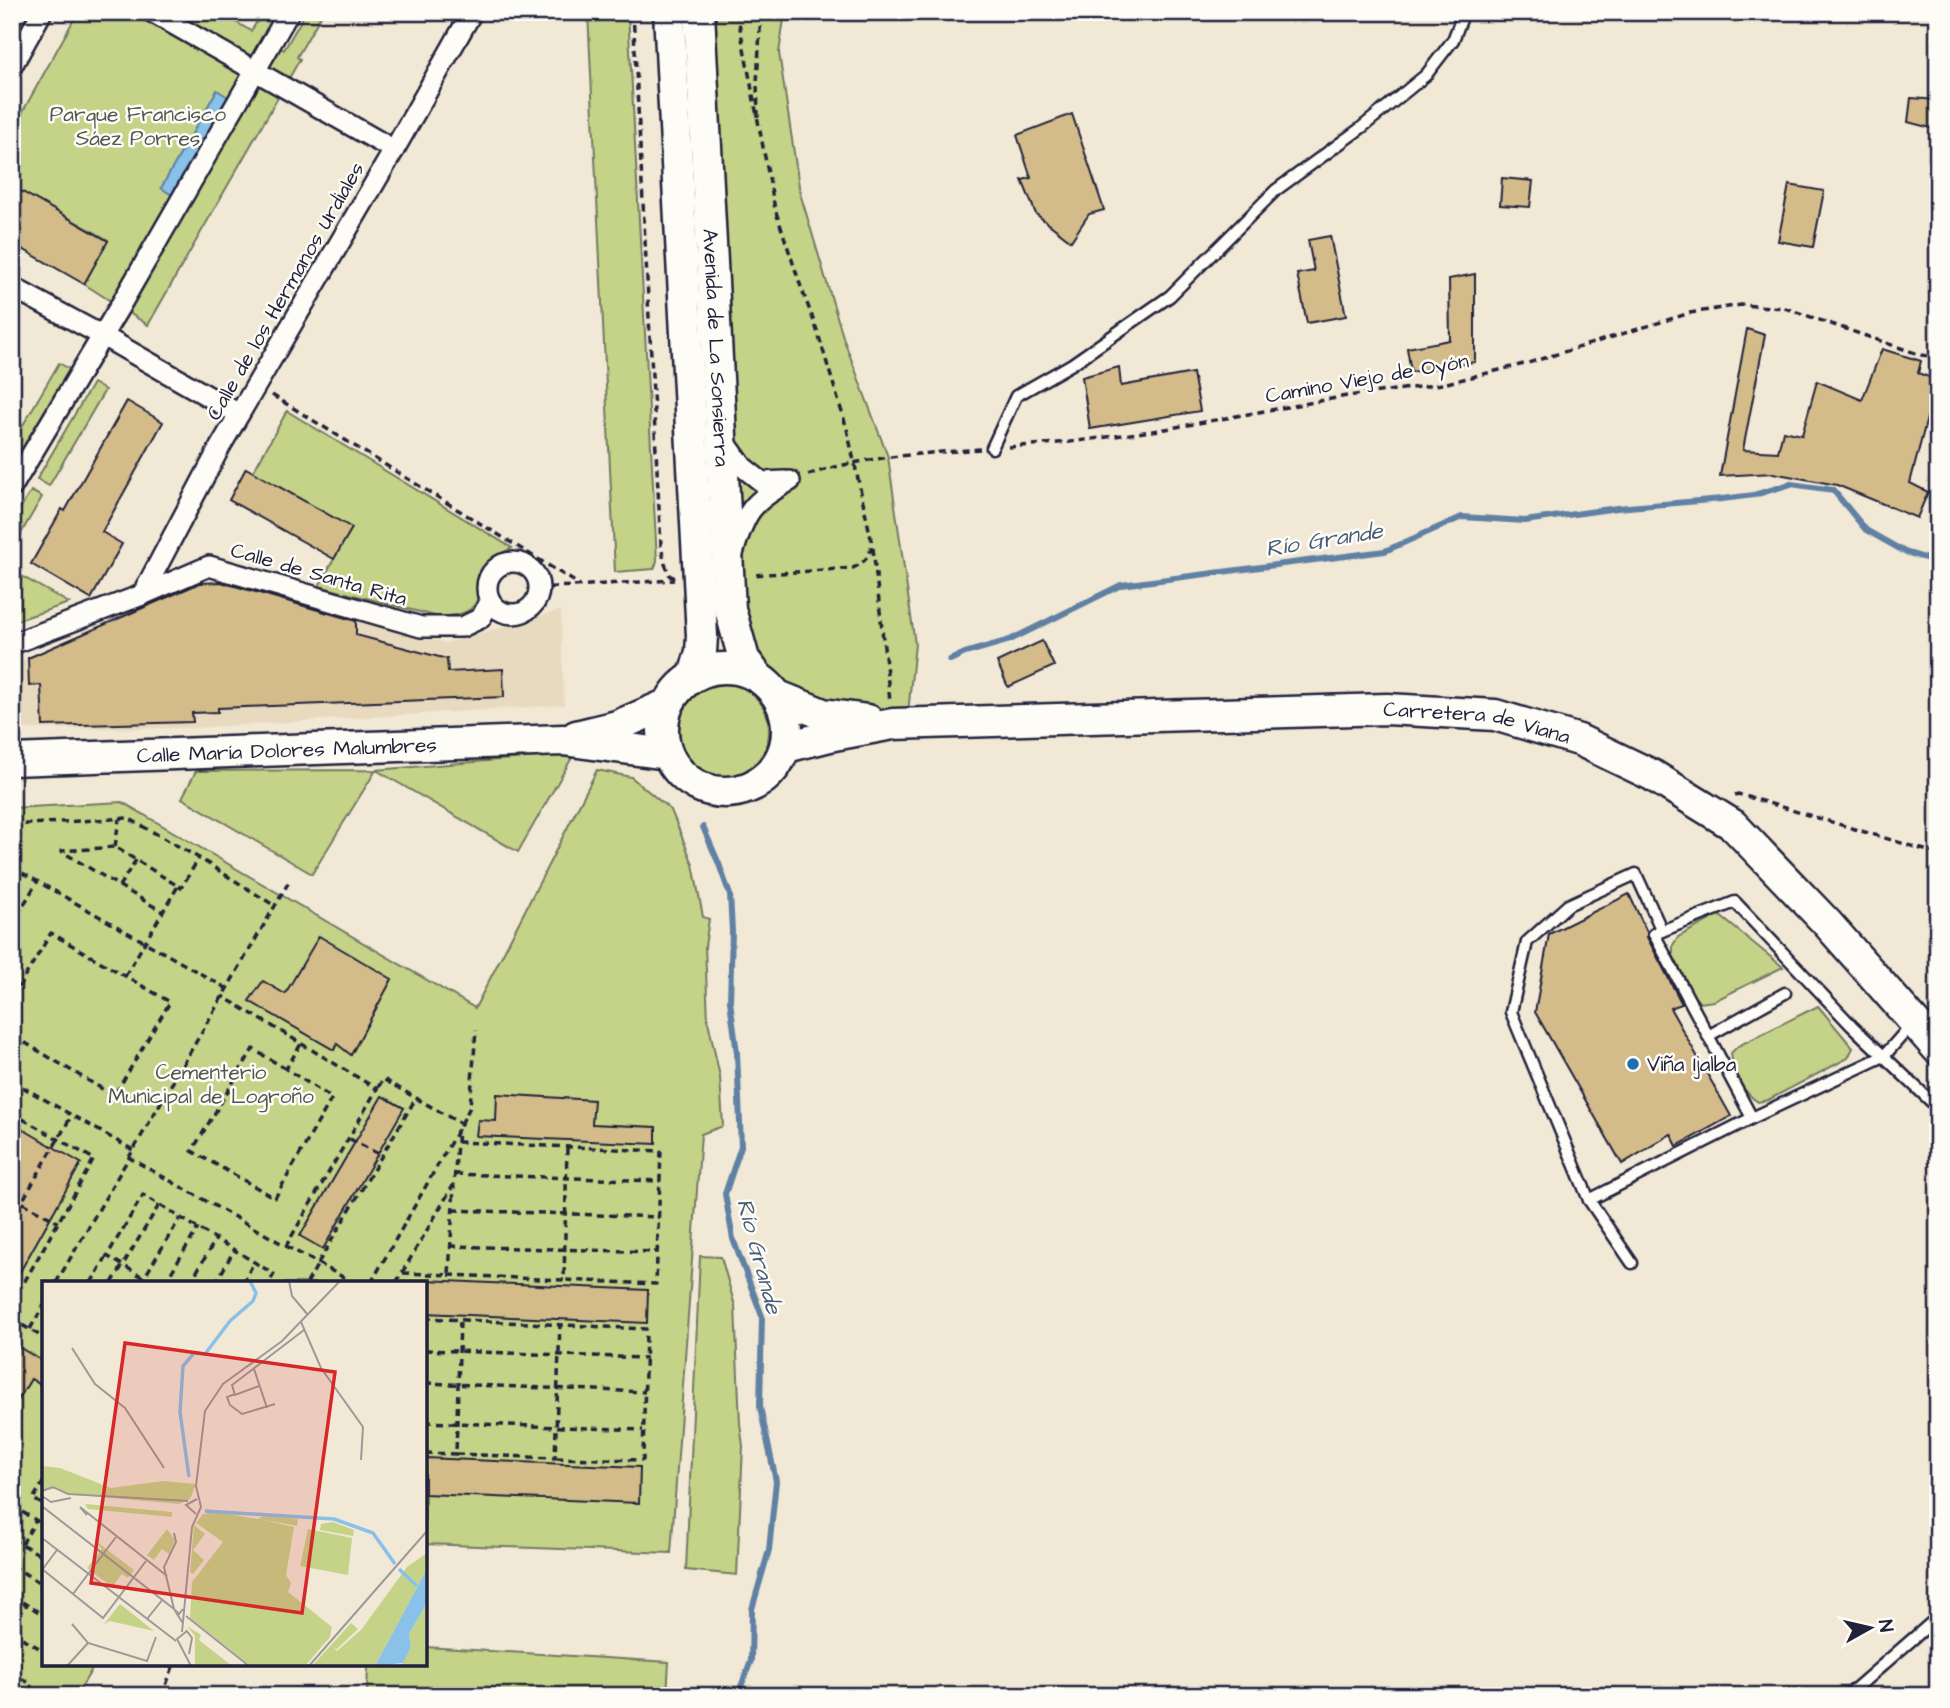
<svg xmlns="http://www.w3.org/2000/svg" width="1950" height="1708" viewBox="0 0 1950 1708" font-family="'Architects Daughter',sans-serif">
<rect width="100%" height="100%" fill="#f1e8d6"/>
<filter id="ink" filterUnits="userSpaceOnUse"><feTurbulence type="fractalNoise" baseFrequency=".0143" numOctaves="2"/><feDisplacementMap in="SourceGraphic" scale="14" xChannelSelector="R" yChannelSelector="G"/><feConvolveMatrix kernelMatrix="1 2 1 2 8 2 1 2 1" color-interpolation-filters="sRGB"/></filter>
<g filter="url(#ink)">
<polygon fill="#e8dabf" points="235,582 446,643 561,610 564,705 193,728 17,729 16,663 114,620 190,584"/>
<g fill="#c4d388" stroke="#737a62" stroke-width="2">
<polygon points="78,12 219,12 251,31 263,12 278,12 263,38 284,50 306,12 323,12 297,57 300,59 148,325 84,284 108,240 12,186 12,131"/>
<polygon points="588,12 628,12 657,561 654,569 615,572"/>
<polygon points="699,12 785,12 779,53 800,193 844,340 888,457 915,644 907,723 769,685 757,676 744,659"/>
<polygon points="59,363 71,370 15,466 12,465 12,444"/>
<polygon points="93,383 105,390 49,486 37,479"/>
<path d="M287,411L512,548C506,551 497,555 492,559C467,584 498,614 439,617L319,586L351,528L253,472Z"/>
<polygon points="31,491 42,497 12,549 12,522"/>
<polygon points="13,572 14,572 69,603 12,622"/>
<circle cx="722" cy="730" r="47"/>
<polygon points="574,754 518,852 376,770 312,874 182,798 196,771 375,770"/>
<polygon points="597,770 631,777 671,810 693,864 703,917 709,919 705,946 708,1021 720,1077 723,1126 701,1134 671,1553 425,1544 425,1283 44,1283 44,1664 95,1664 76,1696 12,1696 12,808 122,802 475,1008"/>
<polygon points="1719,915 1783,967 1714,1001 1700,1003 1692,994 1673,955 1673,945 1678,937"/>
<path d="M1818,1006L1853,1048L1848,1058L1768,1100L1758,1102C1742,1092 1733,1071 1731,1053L1738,1046Z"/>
<polygon points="700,1256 721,1257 735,1306 740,1424 743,1446 737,1575 686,1570"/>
<polygon points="425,1647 669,1662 667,1696 367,1696 368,1664 425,1664"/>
</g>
<polygon fill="#89c1e8" stroke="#6081a3" stroke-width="2" points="217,90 228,97 172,195 161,188"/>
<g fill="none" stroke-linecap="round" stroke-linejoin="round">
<g stroke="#6081a3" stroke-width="6">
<polyline points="950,660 965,653 1010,640 1121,585 1385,551 1462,517 1525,521 1617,508 1722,499 1754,495 1791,484 1833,490 1866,530 1905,552 1938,562"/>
<polyline points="703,827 719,864 730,895 732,931 730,1001 737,1053 741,1146 725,1194 733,1239 762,1316 760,1407 776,1481 769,1550 752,1609 751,1661 740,1689 743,1696"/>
</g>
</g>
<g fill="#d4bb8a" stroke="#22223b" stroke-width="2">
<polygon points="1911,98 1938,100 1938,130 1908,122"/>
<polygon points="1072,114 1104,210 1089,214 1071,241 1036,214 1022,180 1031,178 1017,135"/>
<polygon points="1502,178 1533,181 1530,207 1500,205"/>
<polygon points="1789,185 1824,191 1813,247 1778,241"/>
<polygon points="12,186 108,241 84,284 12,243"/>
<polygon points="1330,236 1346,316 1307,323 1297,274 1314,271 1308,240"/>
<polygon points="1475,274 1475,362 1411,372 1407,348 1450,340 1449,279"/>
<polygon points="1747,329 1765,335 1743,450 1778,452 1783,431 1802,435 1817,381 1862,400 1882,349 1921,361 1918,373 1937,380 1910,483 1928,492 1917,518 1837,485 1773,473 1720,476"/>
<polygon points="1119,367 1121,386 1193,373 1200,411 1090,429 1082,377"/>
<polygon points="127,401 163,422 102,532 122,544 91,599 31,564 62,509 65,511"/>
<polygon points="246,468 352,528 334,559 229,500"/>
<polygon points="221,582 356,621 356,635 447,659 448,672 503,669 504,697 218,708 218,712 192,713 193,722 43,726 41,685 29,686 28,658 200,583"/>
<polygon points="1042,641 1054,666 1008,687 997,662"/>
<polygon points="1629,894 1647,932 1647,937 1682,1004 1670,1008 1731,1116 1677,1146 1671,1134 1622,1164 1535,1012 1549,934"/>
<polygon points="319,936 392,979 351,1055 337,1044 334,1050 249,1001 263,981 285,994"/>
<polygon points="497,1094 594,1100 592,1124 656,1127 656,1144 476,1136 478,1120 496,1121"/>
<polygon points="382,1096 404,1108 323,1249 300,1236"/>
<polygon points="12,1123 81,1163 12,1286"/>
<polygon points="425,1280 648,1290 647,1323 425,1313"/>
<polygon points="12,1343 44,1362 44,1387 31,1379 12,1410"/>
<polygon points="425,1458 640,1467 639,1503 425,1494"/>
</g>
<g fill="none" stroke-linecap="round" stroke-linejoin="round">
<g stroke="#22223b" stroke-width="15">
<g id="lane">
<polyline points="992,448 1016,396 1072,364 1170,296 1276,190 1361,128 1426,75 1453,40 1464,12"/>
<polyline points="1708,1036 1785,993"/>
<polyline points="1752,1118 1654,934 1735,902 1852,1026 1938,1108"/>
<polyline points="1589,1200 1752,1118 1884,1056 1912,1024"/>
<polyline points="1632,1263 1589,1200 1511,1012 1527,942 1568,905 1636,874 1662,931"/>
<polyline points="1847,1696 1938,1617"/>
</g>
</g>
<g stroke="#22223b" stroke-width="24">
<g id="street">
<polyline points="152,12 394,150"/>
<polyline points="12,66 42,12"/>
<polyline points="12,287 101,335 239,414"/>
<polyline points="723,439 743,467 762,482 785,481"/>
<polyline points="12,487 120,306 289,12"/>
<path d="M733,554C745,512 751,502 790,481"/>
<circle cx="513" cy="588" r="26"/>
<polyline points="142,595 220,447 394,150 472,12"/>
<polyline points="12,644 142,595 209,566 421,627 462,627 481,618 490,601"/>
</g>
</g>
<g stroke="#22223b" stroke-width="35">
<g id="primary">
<polyline points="669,12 702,636 701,652 694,676"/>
<path id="s1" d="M699,12L730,609L744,659L757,676"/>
<circle cx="725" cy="730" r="62"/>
<polyline points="778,696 823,714 868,720"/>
<polyline points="576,736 617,726 668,704"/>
<path id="s2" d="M786,747L834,735L893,724L1387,709L1495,715L1579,740L1652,775L1733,825L1827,923L1938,1049"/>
<path id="s3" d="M12,760L563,740L667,754"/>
</g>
</g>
<g stroke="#22223b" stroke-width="3.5" stroke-dasharray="7 5" stroke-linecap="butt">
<polyline points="633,12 661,546 665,564 670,576 676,578"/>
<path d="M737,12L775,209L801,287L816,327L847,429L872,543C870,557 865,562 853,568L752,575"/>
<polyline points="758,117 757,83 761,12"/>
<polyline points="272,395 580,585"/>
<polyline points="1008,447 1070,442 1160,430 1347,396 1443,384 1528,363 1690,313 1741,305 1785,308 1921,355 1938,357"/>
<path d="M808,475C863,456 922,454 980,449"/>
<polyline points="873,548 890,701"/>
<polyline points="538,588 674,580"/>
<polyline points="1735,795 1738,794 1938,854"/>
<polyline points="12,825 128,818 199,858 275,906"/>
<polyline points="115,847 119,819"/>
<polyline points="12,867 226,988"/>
<polyline points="119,886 136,860"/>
<polyline points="178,886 181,888 199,858"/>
<polyline points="12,925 37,882"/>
<polyline points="125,976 178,886 115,847 61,851 163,912"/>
<polyline points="12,998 51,933 170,1002 114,1096 12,1035"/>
<polyline points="286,1069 253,1049 192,1151 275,1198 332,1098 286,1069 301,1044"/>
<polyline points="12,1081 133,1150"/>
<polyline points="12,1113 94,1159 22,1286 12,1281"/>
<polyline points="461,1124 470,1107 476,1030"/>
<polyline points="12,1139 24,1119"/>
<polyline points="350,1139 382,1156"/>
<polyline points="457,1142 661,1151 656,1284 564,1280"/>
<polyline points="128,1157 286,1246 377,1089 222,996"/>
<polyline points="455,1174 660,1181"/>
<polyline points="12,1197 58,1222"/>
<polyline points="453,1210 659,1217"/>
<polyline points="12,1219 72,1115"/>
<polyline points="286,1246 354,1283"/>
<polyline points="450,1246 657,1252"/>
<polyline points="318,1263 416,1098"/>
<polyline points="403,1273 449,1275 454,1186"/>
<polyline points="449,1275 564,1280 567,1147"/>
<polyline points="56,1283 290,880"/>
<polyline points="91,1283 107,1256"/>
<polyline points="112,1283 159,1205"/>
<polyline points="141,1283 180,1218"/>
<polyline points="153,1283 107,1256 143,1195 274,1274 269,1283"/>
<polyline points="165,1283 198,1228"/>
<polyline points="190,1283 216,1239"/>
<polyline points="216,1283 234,1250"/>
<polyline points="243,1283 254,1262"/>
<polyline points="307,1283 319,1262"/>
<polyline points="371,1283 461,1124 383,1079 377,1089"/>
<polyline points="396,1283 454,1184 458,1129"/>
<polyline points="425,1318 646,1329 643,1460 555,1458"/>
<polyline points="12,1319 44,1338"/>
<polyline points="30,1329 44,1305"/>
<polyline points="425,1350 646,1358"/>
<polyline points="425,1383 645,1392"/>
<polyline points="425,1422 643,1430"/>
<polyline points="425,1453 456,1454 460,1320"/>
<polyline points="456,1454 555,1458 560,1324"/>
<polyline points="44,1481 33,1499 44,1505"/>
<polyline points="12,1506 44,1525"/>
<polyline points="12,1539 44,1557"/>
<polyline points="22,1544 36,1520"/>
<polyline points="12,1566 44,1585"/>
<polyline points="12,1578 17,1569"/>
<polyline points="12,1596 44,1615"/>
<polyline points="12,1627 26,1604"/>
<polyline points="12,1632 44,1651"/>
<polyline points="12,1672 32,1685 26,1696"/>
<polyline points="162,1696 174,1664"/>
</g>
<use href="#lane" stroke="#fdfcf7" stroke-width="10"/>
<use href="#street" stroke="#fdfcf7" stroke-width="19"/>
<use href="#primary" stroke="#fdfcf7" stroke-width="30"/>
</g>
</g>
<circle fill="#1f6fb2" stroke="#fdfcf7" stroke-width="2.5" cx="1633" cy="1064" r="7"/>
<g text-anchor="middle" stroke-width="5" stroke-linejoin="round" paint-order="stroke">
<g font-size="21" fill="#535752" stroke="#fdfcf7">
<text x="138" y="121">Parque Francisco<tspan x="138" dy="24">Sáez Porres</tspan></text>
<text x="211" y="1079">Cementerio<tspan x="211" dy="24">Municipal de Logroño</tspan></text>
</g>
<g font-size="21" fill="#22223b" stroke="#fdfcf7">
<text transform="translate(285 291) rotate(-60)" y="7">Calle de los Hermanos Urdiales</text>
<text dy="7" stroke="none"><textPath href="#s1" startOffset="336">Avenida de La Sonsierra</textPath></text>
<text transform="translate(1367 378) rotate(-10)" y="7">Camino Viejo de Oyón</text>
<text transform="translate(319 574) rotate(16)" y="7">Calle de Santa Rita</text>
<text dy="7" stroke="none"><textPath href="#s2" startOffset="695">Carretera de Viana</textPath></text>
<text dy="7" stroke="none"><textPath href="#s3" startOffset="275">Calle María Dolores Malumbres</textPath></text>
</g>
<g font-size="21" fill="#22223b" stroke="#fdfcf7" text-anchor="start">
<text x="1647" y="1071">Viña Ijalba</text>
</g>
<g font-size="23" font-style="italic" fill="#465a78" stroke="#fdfcf7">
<text transform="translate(1324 539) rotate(-9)" y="8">Río Grande</text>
<text transform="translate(760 1256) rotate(75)" y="8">Río Grande</text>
</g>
</g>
<g transform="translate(42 1281)">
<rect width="385" height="385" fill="#f1e8d6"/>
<path d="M0,185L18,187L69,207L121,200L154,203L148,218L137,223L26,213L15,207L0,210ZM43,223L130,231V236L46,228ZM175,231L216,238L223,234L256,238L255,245L217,238L252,246L244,294L249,302L246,311L290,346L288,356L263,385H209L148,337L150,301L181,261L154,242L161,233ZM291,241L312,249L311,255L278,249L279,243ZM152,244L163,253L151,269L162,279L151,293L148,291ZM125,248L133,259L127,273L120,268L112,279L105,274ZM266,248L310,257L306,294L258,285ZM51,258L92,289L86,297L80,293L70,306L45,287L60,268ZM385,272V288L333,385H270L309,342L316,348L295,368L292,366L295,370L319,349L365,286ZM385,322V385H359L369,366L367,353ZM78,323L112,350L68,340L62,343ZM145,345L159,354L157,359L190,385H153V355Z" fill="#c4d388"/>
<path d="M385,288V322L367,353L369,366L361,382L333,385Z" fill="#89c1e8"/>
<path fill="none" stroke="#89c1e8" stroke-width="3.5" d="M147,196L138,131L141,85L152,72L163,73L188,40L211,20L214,12L208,0M163,230L292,238L331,252L353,283M357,288L375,305"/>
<path fill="none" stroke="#9e9998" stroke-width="2" d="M247,0L250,15L266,34M259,41L279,87L321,146L319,179M30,67L53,103L83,127L122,187M212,88L225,127M217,105L193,114L190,104L262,49M193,113L185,116L188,124L200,133L233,123M0,210L11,206L26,213L146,220M0,215L9,221L29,217M1,226L132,328L140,341M154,233L144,224L155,218M45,234L38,226L125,295M132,252L134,261L122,286L132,328L137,333L141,328M0,257L134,360M0,288L61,337L104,280M0,289L15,269M31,313L74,256M144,335L207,385M105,338L121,318M30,343L46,362L105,380L114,356M144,349L150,357L147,373M145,350L135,358L149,385M140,351L150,246L159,226L154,205L163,130L181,103L240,60L298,0M25,385L46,362M267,385L385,250"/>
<path fill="#d62828" fill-opacity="0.15" stroke="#d62828" stroke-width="3.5" d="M83,62L293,91L260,332L49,302Z"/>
<rect width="385" height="385" fill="none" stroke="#22223b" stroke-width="3.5"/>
</g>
<rect width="1950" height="1708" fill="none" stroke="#fdfcf7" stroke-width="42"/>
<rect x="21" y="21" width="1908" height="1666" fill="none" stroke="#22223b" stroke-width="2.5" filter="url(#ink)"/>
<g transform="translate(1870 1628) rotate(82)" stroke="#fdfcf7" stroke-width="5" paint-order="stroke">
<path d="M0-5L12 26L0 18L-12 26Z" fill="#22223b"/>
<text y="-10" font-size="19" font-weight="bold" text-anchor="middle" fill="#22223b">N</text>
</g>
</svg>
